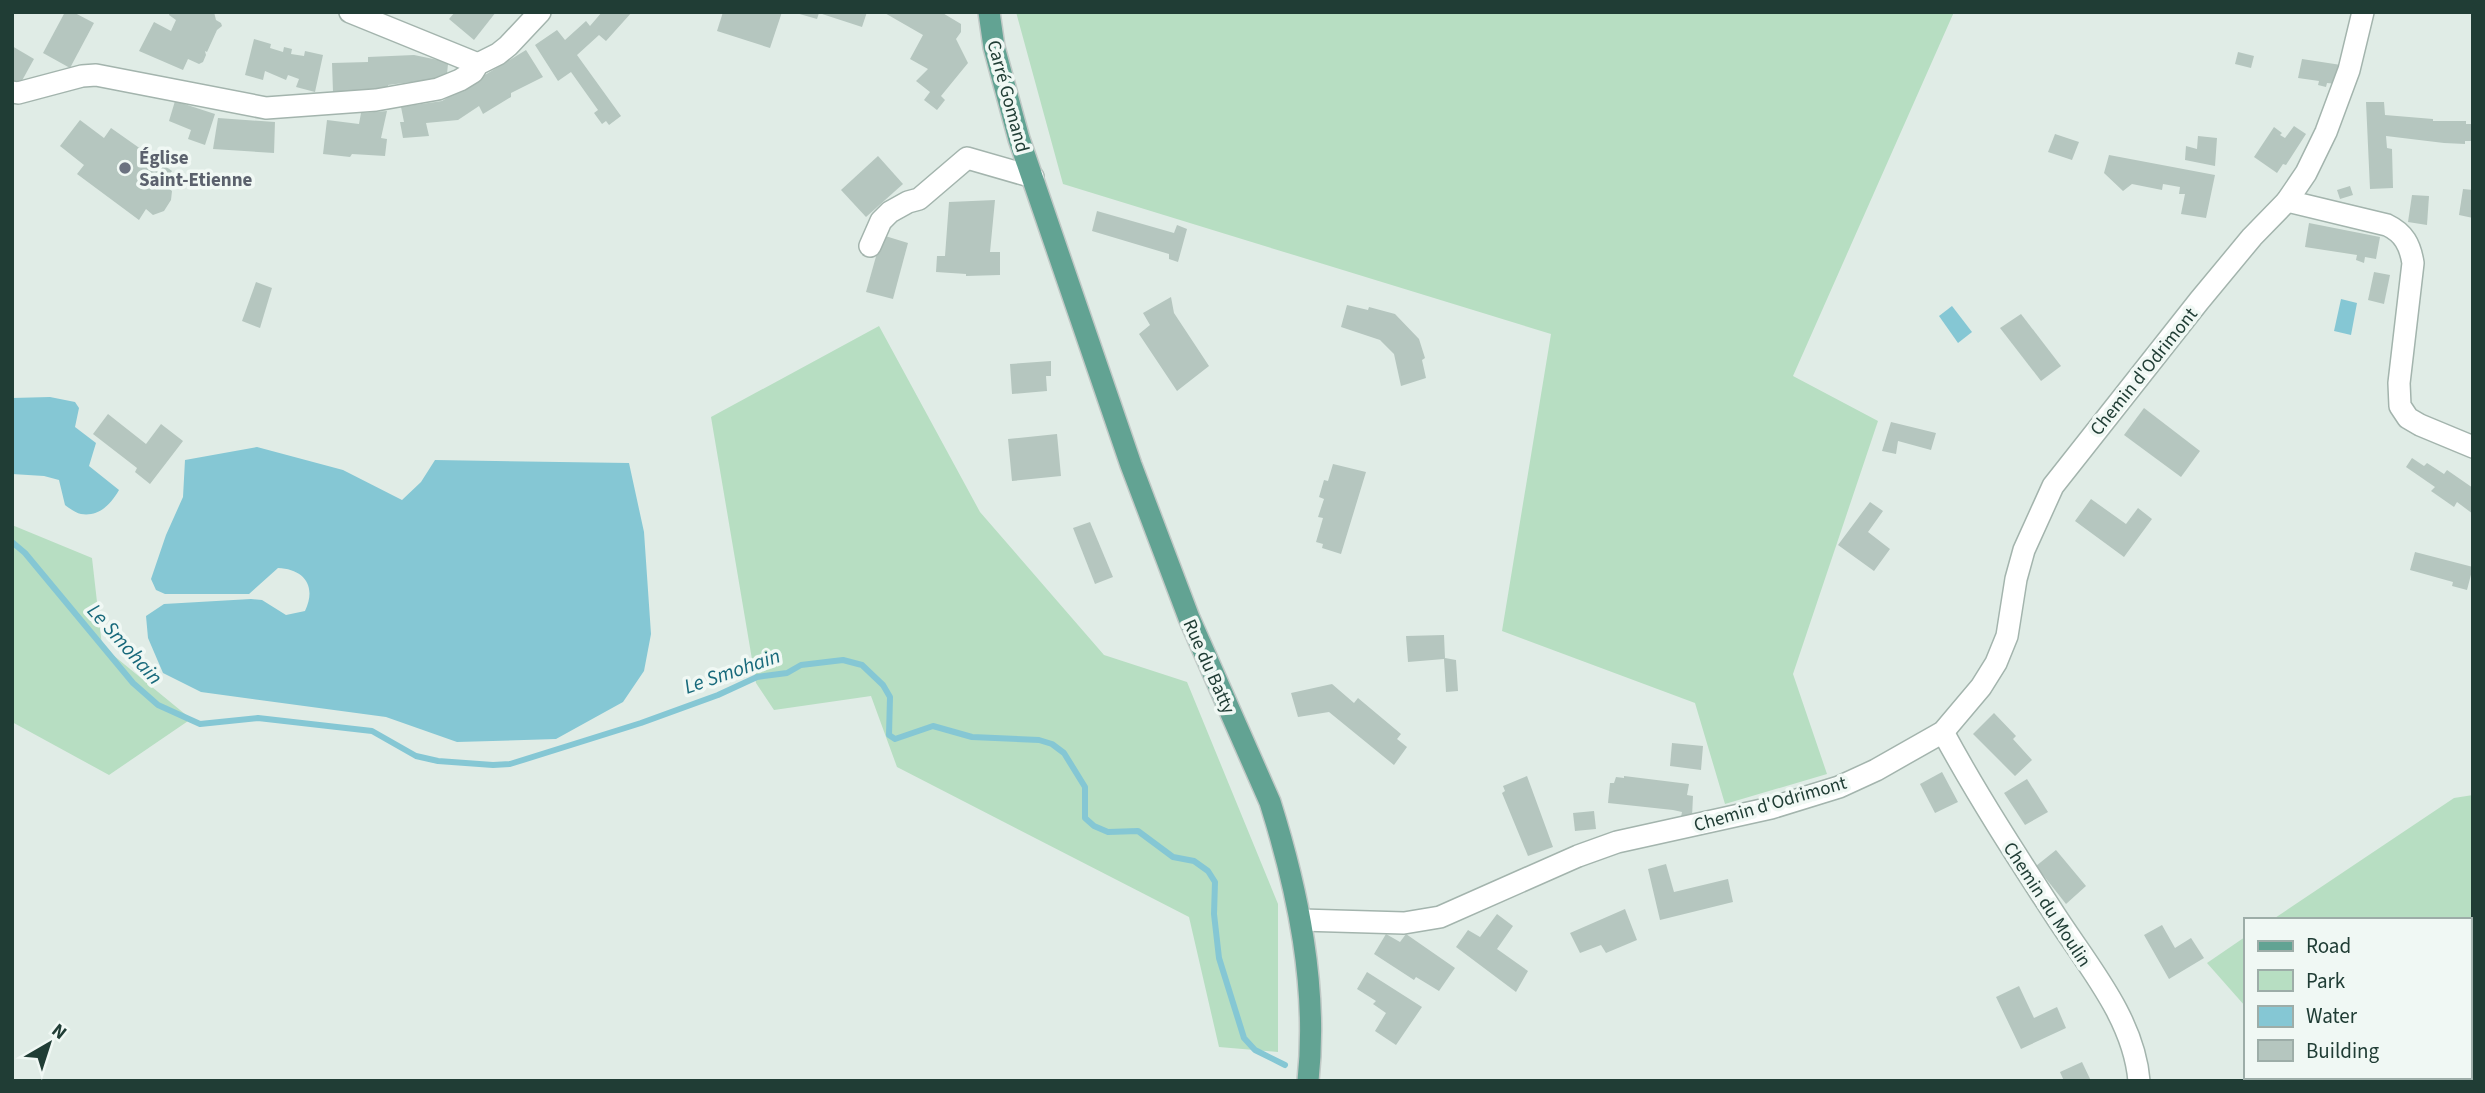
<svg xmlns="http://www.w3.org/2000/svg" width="2485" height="1093" viewBox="0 0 2485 1093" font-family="'Source Sans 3',sans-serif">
<rect width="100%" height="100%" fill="#e0ece6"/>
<g fill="#b7dec2">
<polygon points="1016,12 1954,12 1793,376 1878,421 1793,674 1827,774 1725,804 1695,703 1502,631 1551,334 1063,184"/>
<polygon points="879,326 980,512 1104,655 1187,682 1278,904 1278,1052 1219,1047 1189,917 897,767 871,696 774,710 756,683 711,417"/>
<polygon points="12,525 92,558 102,646 191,719 109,775 12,722"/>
<polygon points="2473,795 2473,1027 2469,1028 2469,920 2272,920 2454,798"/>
<polygon points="2245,937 2245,1006 2207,963"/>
</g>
<g fill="#85c7d4">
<polygon points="2341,299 2357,303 2351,335 2334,331"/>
<polygon points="1952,306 1972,332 1958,343 1939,316"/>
<path d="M50,397L75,402L79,408L75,427L96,443L89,466L119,490C111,504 99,517 81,514C76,513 69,508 65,505L59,480L44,476L12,474V398Z"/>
<path d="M257,447L343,470L402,500L421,482L435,460L629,463L644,532L651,634L644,671L623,702L556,739L457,742L386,717L201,692L163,673L148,638L146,616L164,604L251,599L262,600L286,615L305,611C317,586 304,569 278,568L249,594H165L156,590L151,579L166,535L183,497L185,460Z"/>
</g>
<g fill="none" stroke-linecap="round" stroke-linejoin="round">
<polyline stroke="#85c7d4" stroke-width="6" points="12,542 25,553 133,683 158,705 200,724 258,718 372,731 416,756 438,761 493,765 510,764 641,723 718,695 757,677 787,673 801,665 843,660 862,665 883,685 890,697 889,735 895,739 933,726 972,737 1039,740 1052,744 1064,753 1085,787 1085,818 1094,826 1108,832 1138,831 1173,857 1194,861 1208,871 1215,882 1214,914 1219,958 1244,1038 1255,1050 1285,1065"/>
</g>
<g fill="#b5c6bf">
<polygon points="65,12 73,12 94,23 70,68 43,53"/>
<polygon points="170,12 214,12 216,20 221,23 222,26 217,30 207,52 205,51 206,55 203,62 199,64 188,59 183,70 139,51 154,22 171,31 176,20 169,15"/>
<polygon points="455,12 496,12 474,40 449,19"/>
<polygon points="602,12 632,12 606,41 599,35 577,55 621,116 609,125 606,121 602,124 594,113 598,110 571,72 558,81 535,45 557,30 565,40 586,21 590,26"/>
<polygon points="723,12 782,12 770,48 717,31"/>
<polygon points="819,12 867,12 862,27 819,13 817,19 796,13"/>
<polygon points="883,12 941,12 961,24 961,32 956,39 968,63 941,96 945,100 937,110 924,100 930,92 916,81 928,69 910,59 923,35"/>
<polygon points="254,39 271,44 270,48 283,52 284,47 292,49 291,54 304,56 305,51 323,55 315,92 296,87 299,79 288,75 286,80 265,71 263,80 245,75"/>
<polygon points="12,46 34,59 19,86 12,82"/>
<polygon points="526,50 543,77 511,93 511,97 483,114 479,106 458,120 426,123 429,136 403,138 400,122 404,122 401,107 442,101"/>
<polygon points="2238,52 2254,56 2251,68 2235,64"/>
<polygon points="414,55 443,61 448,64 447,74 443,78 388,85 388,88 333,92 332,63 368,62 368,57"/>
<polygon points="2302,59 2341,65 2337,84 2327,83 2326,87 2318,85 2319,81 2298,78"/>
<polygon points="175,101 215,114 205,145 188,139 191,130 169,121"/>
<polygon points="2366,102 2384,102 2385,115 2433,119 2433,121 2466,121 2466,124 2473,124 2473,141 2465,141 2465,144 2444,143 2386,136 2387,148 2392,149 2393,188 2370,189"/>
<polygon points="387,111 381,138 387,139 385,156 352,154 350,157 323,154 327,120 359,124 361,113"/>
<polygon points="218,118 275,122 274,153 213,149"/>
<polygon points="80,120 104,138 111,128 172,171 163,184 172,191 171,200 164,211 153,215 146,209 139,220 77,174 84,165 60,146"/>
<polygon points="2294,126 2306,134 2286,165 2283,164 2277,173 2254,157 2274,127 2282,133 2280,135 2285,138"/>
<polygon points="2055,134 2079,142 2072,160 2048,152"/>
<polygon points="2198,136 2217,138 2215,166 2185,160 2186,146 2197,149"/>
<polygon points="2109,155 2215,175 2206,218 2181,214 2185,194 2179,194 2180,187 2163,184 2162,190 2132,184 2123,191 2104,173"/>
<polygon points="878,156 903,184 866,217 841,190"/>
<polygon points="2350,186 2353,195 2340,199 2337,190"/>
<polygon points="2463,189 2473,190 2473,218 2459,215"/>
<polygon points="2412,195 2429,196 2427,225 2408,222"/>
<polygon points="995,200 990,252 1000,252 1000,275 966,276 966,274 936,272 937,256 945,256 949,202"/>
<polygon points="1097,211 1174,233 1177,225 1187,229 1178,262 1169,259 1169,254 1092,231"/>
<polygon points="2309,223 2380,237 2376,259 2365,257 2364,263 2356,260 2357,255 2305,247"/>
<polygon points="882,235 908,243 893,299 866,292"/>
<polygon points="2374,272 2390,275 2384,304 2368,300"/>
<polygon points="256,282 272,288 260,328 242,321"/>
<polygon points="1171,297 1174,313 1209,366 1177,391 1139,334 1150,325 1143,313"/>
<polygon points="1347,305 1368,310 1369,307 1395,314 1419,339 1425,358 1422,360 1426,378 1401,386 1394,354 1380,340 1341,327"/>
<polygon points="2021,314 2061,366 2041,381 2000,328"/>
<polygon points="1051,361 1051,376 1046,376 1047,391 1012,394 1010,364"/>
<polygon points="2144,408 2200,451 2181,477 2124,435"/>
<polygon points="108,414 146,444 161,424 183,441 150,484 135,472 137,468 93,434"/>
<polygon points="1891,422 1936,433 1931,450 1898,441 1896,454 1882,451"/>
<polygon points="1057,434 1061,476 1012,481 1008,439"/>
<polygon points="2412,458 2424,466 2427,463 2444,474 2447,470 2473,488 2473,514 2457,502 2454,507 2431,491 2435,487 2406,467"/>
<polygon points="1333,464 1366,472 1341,554 1322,548 1323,544 1316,542 1323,518 1318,517 1324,499 1319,497 1324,480 1328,481"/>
<polygon points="2091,499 2126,524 2138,508 2152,519 2124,557 2075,521"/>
<polygon points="1870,502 1883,511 1868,532 1890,549 1874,571 1838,545"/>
<polygon points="1090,522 1113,577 1095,584 1073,528"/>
<polygon points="2415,552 2473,567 2467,590 2452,586 2453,582 2410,570"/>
<polygon points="1444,635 1445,658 1456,660 1458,691 1446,692 1444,659 1408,662 1406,636"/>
<polygon points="1332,684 1354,703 1358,698 1401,734 1397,739 1407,747 1394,765 1329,712 1298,717 1291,693"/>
<polygon points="1994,713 2016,736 2013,739 2032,760 2015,776 1973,734"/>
<polygon points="1672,743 1703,746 1701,770 1670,766"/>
<polygon points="1942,772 1958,802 1935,813 1920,784"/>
<polygon points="1527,776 1553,847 1528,856 1502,793 1505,791 1503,786"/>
<polygon points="1624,776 1689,784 1687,795 1693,796 1692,817 1681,817 1682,812 1673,810 1608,803 1610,783 1614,783 1616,777 1624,778"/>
<polygon points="2027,779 2048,812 2025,825 2004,793"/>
<polygon points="1594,811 1596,829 1575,831 1573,813"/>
<polygon points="2056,850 2086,886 2066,904 2036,866"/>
<polygon points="1666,864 1674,892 1728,879 1733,902 1660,920 1648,869"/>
<polygon points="1625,909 1637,940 1606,953 1601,945 1580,953 1570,933"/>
<polygon points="1497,914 1513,926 1497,949 1528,971 1516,992 1456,947 1468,930 1480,937"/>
<polygon points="2162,925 2175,948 2191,938 2204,958 2169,979 2144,935"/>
<polygon points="1386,934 1400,942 1406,934 1455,968 1439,991 1416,977 1414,980 1374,954"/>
<polygon points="1367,972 1422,1007 1396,1045 1375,1031 1386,1013 1373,1004 1376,1001 1357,989"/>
<polygon points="2019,986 2034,1018 2057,1007 2066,1028 2021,1049 1996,997"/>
<polygon points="2082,1062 2091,1081 2064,1081 2060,1072"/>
</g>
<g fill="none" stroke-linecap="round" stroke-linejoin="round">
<g stroke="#a3b4ad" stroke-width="24">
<g id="minor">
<polyline points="350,12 478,64"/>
<polyline points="12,92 18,93 82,76 96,75 266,108 376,100 438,89 460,80 473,72 478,64 498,54 508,46 540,12"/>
<path d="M2287,201L2387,225C2404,233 2410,245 2413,263L2399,383L2400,406L2408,418L2420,425L2473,447"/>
<polyline points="870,246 881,221 890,212 908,202 919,199 967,158 1033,177"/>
<path d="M1943,732C1977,795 2016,855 2055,915C2088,966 2134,1019 2139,1081"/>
<polyline points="1301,920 1404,923 1440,917 1578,856 1617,842 1771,808 1839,787 1876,770 1943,732 1981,687 1996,663 2007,636 2016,579 2024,550 2053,486 2199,301 2252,237 2287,201 2306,173 2326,132 2349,70 2363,12"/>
</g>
</g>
<g stroke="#c1c9c6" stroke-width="24">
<path id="major" d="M989,12L994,47L1019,139L1131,465L1189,618L1270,802C1298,891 1318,987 1308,1081"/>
</g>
<use href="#minor" stroke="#fff" stroke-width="21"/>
<use href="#major" stroke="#62a393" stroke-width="21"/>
</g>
<circle fill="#6b7280" stroke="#f0f8f4" stroke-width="2.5" cx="125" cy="168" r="7"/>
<g text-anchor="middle" stroke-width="7" stroke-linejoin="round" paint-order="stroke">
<g font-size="19" fill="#203d35" stroke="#f0f8f4">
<text transform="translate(1009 96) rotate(75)" y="7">Carré Gomand</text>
<text transform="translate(2143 371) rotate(-51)" y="7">Chemin d'Odrimont</text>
<text transform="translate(1210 666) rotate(66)" y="7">Rue du Batty</text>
<text transform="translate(1770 803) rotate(-16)" y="7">Chemin d'Odrimont</text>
<text transform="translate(2048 904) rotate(57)" y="7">Chemin du Moulin</text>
</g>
<g font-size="19" font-weight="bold" fill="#5b616d" stroke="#f0f8f4" text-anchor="start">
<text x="139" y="164">Église<tspan x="139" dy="22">Saint-Etienne</tspan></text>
</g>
<g font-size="21" font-style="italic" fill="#17697b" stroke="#f0f8f4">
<text transform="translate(125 644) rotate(48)" y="7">Le Smohain</text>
<text transform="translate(732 671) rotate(-19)" y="7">Le Smohain</text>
</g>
</g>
<rect width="2485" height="1093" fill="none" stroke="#203d35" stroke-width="28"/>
<rect x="2244" y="918" width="228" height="161" fill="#f0f8f4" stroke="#9dada8" stroke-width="2"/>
<rect x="2258" y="941" width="35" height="10" fill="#62a393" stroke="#9dada8" stroke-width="2"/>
<text x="2306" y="953" font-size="21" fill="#203d35">Road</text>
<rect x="2258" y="970" width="35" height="21" fill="#b7dec2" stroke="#9dada8" stroke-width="2"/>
<text x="2306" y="988" font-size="21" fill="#203d35">Park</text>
<rect x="2258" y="1006" width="35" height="21" fill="#85c7d4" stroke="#9dada8" stroke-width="2"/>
<text x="2306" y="1023" font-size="21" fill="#203d35">Water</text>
<rect x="2258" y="1040" width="35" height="21" fill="#b5c6bf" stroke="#9dada8" stroke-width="2"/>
<text x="2306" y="1058" font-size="21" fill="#203d35">Building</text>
<g transform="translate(49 1044) rotate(39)" stroke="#f0f8f4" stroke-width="5" paint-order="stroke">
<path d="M0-5L12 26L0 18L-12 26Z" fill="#203d35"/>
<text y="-10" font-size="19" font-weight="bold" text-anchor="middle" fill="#203d35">N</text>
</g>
</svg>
